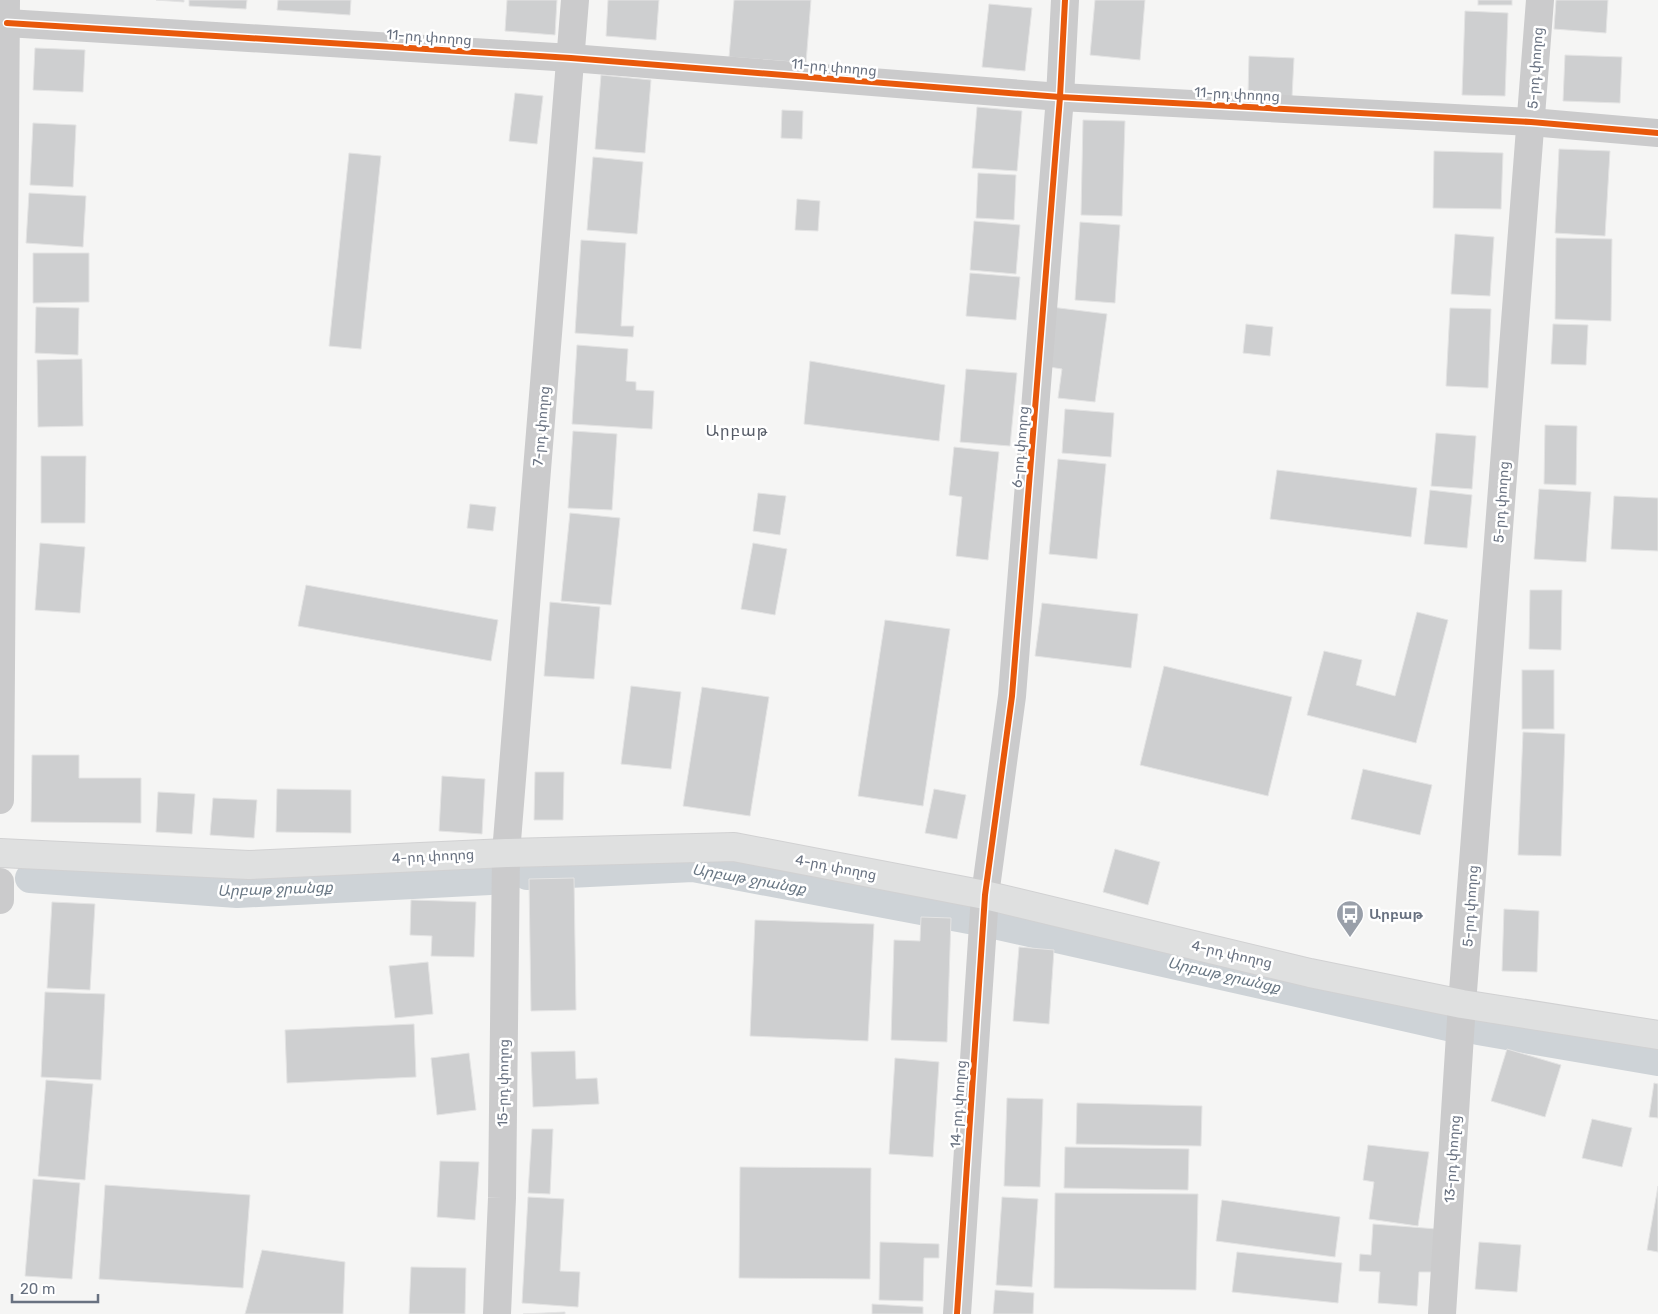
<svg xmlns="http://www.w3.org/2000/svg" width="1658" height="1314" viewBox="0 0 1658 1314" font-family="Rubik,'Noto Sans Armenian',sans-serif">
<rect width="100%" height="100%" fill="#f5f5f4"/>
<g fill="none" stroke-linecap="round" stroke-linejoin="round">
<g stroke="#ced3d7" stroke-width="30">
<polyline points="527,875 693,867 969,919"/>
<polyline points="30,878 237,893 490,880"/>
<polyline points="999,925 1448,1026"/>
<polyline points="1478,1030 1658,1061"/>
</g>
</g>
<g fill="#cecfd0" stroke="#e4e4e4">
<polygon points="156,0 184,0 184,2"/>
<polygon points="189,0 247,0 246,9 189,6"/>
<polygon points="278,0 351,0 350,15 277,10"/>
<polygon points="507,0 557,0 555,35 505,31"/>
<polygon points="608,0 659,0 656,40 606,36"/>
<polygon points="734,0 811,0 806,63 729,57"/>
<polygon points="1095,0 1145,0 1140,60 1090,55"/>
<rect x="1478" y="0" width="34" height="5"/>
<polygon points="1556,0 1608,0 1606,33 1554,29"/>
<polygon points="989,4 1032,8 1025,71 982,67"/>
<polygon points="1465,11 1508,13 1505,96 1462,95"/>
<polygon points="35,48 85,50 83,92 33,90"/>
<polygon points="1565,55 1622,57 1620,103 1563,101"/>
<polygon points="1249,56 1294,58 1292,97 1248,95"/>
<polygon points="601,75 651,80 645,153 595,149"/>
<polygon points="515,93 543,96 537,144 509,141"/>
<polygon points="977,107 1022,111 1017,171 972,168"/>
<polygon points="782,110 803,111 802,139 781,138"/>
<polygon points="1083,120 1125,121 1122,216 1081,215"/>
<polygon points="33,123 76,125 73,187 30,185"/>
<polygon points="1559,149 1610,151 1605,236 1555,233"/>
<polygon points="1434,151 1503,153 1501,209 1433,208"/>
<polygon points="349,153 381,156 361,349 329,346"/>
<polygon points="593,157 643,162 637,234 587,230"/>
<polygon points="978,173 1016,175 1014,220 976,218"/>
<polygon points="29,193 86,196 83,247 26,243"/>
<polygon points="797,199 820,201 818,231 795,230"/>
<polygon points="974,221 1020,225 1016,274 970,270"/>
<polygon points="1080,222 1120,225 1115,303 1075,300"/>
<polygon points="1455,234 1494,237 1490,296 1451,294"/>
<polygon points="1556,238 1612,239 1611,321 1555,319"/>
<polygon points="581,240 626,243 621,326 634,326 633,337 575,333"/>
<polygon points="33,253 89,253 89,302 33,303"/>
<polygon points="970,273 1020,277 1016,320 966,316"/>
<polygon points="36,307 79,308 78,355 35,353"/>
<polygon points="1051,307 1107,314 1095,402 1058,398 1062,369 1043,366"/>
<polygon points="1450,308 1491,309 1488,388 1446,386"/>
<polygon points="1246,324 1273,327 1270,356 1243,353"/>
<polygon points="1553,324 1588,325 1586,365 1551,364"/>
<polygon points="577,345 628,349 626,381 636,382 636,390 654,391 652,429 572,424"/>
<polygon points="82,359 83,426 38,427 37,360"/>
<polygon points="810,361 945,385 939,441 804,424"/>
<polygon points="966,369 1017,373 1010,446 960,442"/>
<polygon points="1065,409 1114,413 1111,457 1062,453"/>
<polygon points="1545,425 1577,426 1576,485 1544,484"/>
<polygon points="573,431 617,434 612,510 568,508"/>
<polygon points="1436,433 1476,436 1472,489 1431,486"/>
<polygon points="954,447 999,452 988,560 956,556 962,497 949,495"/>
<polygon points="41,456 86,456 85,523 41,523"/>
<polygon points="1058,459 1106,464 1097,559 1049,554"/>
<polygon points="1277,470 1417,488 1411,537 1270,519"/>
<polygon points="1539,489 1591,492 1586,562 1534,559"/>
<polygon points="1430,490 1472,495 1467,548 1424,544"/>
<polygon points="758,493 786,496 780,535 753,531"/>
<polygon points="1614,496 1658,498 1658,551 1611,549"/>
<polygon points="470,504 496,507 493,531 467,528"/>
<polygon points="570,513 620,518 611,605 561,601"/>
<polygon points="40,543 85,547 80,613 35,610"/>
<polygon points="753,543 787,549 775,615 741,609"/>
<polygon points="306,585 498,620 491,661 298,626"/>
<polygon points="1530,590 1562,590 1561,650 1529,649"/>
<polygon points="550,602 600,607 594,679 544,676"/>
<polygon points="1042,603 1138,614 1131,668 1035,656"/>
<polygon points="1417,612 1448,620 1416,743 1307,715 1324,651 1362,660 1356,685 1395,696"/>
<polygon points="885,620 950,629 923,806 858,796"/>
<polygon points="1164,666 1292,697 1268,796 1140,765"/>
<rect x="1522" y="670" width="32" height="59"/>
<polygon points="631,686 681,692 671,769 621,764"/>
<polygon points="702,687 769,697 750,816 683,806"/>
<polygon points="1523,732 1565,734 1561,856 1518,855"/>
<polygon points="32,755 79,755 79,778 141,778 141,823 31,822"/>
<polygon points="1363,769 1432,785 1420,835 1351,819"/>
<polygon points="535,772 564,772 563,820 534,820"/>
<polygon points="442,776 485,779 482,834 439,831"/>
<polygon points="277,789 351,790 351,833 276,832"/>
<polygon points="934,789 966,795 957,839 925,833"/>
<polygon points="158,792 195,794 192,834 156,832"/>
<polygon points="213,798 257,800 254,838 210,835"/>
<polygon points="1115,849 1160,862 1148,905 1103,892"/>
<polygon points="574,878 576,1010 531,1011 529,879"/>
<polygon points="411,900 476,902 474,957 431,956 432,936 410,935"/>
<polygon points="52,902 95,904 90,990 47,988"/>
<polygon points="1504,909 1539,911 1537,972 1502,971"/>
<polygon points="921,917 951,918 947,1042 891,1040 894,940 920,941"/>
<polygon points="755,920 874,924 868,1041 750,1036"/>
<polygon points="1019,947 1054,950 1049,1024 1013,1021"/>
<polygon points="428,962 433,1014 395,1018 389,966"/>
<polygon points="45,992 105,994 101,1080 41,1077"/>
<polygon points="414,1024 416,1077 287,1083 285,1030"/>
<polygon points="1507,1049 1561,1065 1545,1117 1491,1101"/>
<polygon points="575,1051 576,1079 597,1078 599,1104 533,1107 531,1052"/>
<polygon points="469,1053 476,1110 437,1115 431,1058"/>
<polygon points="895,1058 939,1062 933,1157 889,1154"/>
<polygon points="46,1080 93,1084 85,1180 38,1176"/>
<polygon points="1654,1083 1658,1084 1658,1118 1649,1117"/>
<polygon points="1007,1098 1043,1099 1040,1187 1004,1186"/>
<polygon points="1077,1103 1202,1106 1201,1146 1076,1144"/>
<polygon points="1592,1119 1632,1128 1622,1167 1582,1158"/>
<polygon points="532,1129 553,1129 550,1194 528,1193"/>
<polygon points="1368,1145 1429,1152 1418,1226 1369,1219 1374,1182 1363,1180"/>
<polygon points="1065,1147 1189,1149 1188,1190 1064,1188"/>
<polygon points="440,1161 479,1162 475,1220 437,1217"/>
<polygon points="740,1167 871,1168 870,1279 739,1278"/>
<polygon points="33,1179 80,1183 72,1279 25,1276"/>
<polygon points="105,1185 250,1195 243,1288 99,1279"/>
<polygon points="1658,1186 1658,1252 1647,1250"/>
<polygon points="1055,1193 1198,1194 1196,1290 1054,1288"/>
<polygon points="528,1197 564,1199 560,1271 580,1272 578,1307 522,1303"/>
<polygon points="1002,1197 1038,1199 1032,1287 996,1285"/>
<polygon points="1222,1200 1340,1217 1335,1257 1216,1241"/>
<polygon points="1373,1224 1437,1229 1433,1272 1419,1272 1417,1306 1378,1303 1380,1272 1359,1271 1360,1254 1371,1255"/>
<polygon points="880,1242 939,1244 939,1258 924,1258 923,1301 879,1300"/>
<polygon points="1479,1242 1521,1245 1517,1292 1475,1289"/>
<polygon points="262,1250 345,1262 343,1314 245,1314"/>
<polygon points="1237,1252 1342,1263 1338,1303 1232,1292"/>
<polygon points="411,1267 466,1268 465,1314 409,1314"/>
<polygon points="995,1290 1034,1293 1033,1314 993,1314"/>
<polygon points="872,1304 923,1307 923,1314 872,1314"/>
<polygon points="565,1312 565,1314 523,1314"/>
</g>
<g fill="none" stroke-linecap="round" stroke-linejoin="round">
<g stroke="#d1d1d2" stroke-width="30">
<polyline id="major" points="0,853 249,865 506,853 734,847 985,895 1310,973 1462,1004 1658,1035"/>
</g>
<g stroke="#cbcbcc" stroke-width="28">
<polyline points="7,23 571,58 1060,97 1531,122 1658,133"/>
<polyline points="0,800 6,0"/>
<polyline points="0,882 0,900"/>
<polyline points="497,1314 502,1198 506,853 575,0"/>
<polyline points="957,1314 985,895 1012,696 1060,97 1065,0"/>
<polyline points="1442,1314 1462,1004 1540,0"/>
</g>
<use href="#major" stroke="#dfe0e0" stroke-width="28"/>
<g stroke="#fff" stroke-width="9">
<g id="cycleway">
<polyline points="7,23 571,58 1060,97 1531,122 1658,133"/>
<polyline points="957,1314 985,895 1012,696 1060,97 1065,0"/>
</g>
</g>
<use href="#cycleway" stroke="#e8590c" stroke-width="6"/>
</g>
<defs>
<g id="bus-pin" transform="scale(1.4375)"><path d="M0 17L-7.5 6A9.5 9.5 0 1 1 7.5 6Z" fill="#999fa9" stroke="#fff"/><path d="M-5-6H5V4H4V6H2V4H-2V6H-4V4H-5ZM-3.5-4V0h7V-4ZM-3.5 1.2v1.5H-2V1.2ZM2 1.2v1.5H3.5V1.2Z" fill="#fff"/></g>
</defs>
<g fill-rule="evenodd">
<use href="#bus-pin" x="1350" y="914"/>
</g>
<g text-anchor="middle" stroke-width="5" stroke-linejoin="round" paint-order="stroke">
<g font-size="14" fill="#687180" stroke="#fff">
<text transform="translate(429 37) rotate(4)" y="5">11-րդ փողոց</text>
<text transform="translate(834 67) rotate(5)" y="5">11-րդ փողոց</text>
<text transform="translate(1535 68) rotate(-86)" y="5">5-րդ փողոց</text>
<text transform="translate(1237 94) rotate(3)" y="5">11-րդ փողոց</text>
<text transform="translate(541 426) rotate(-85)" y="5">7-րդ փողոց</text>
<text transform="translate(1020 447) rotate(-85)" y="5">6-րդ փողոց</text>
<text transform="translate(1501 502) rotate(-86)" y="5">5-րդ փողոց</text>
<text transform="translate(433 856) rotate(-3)" y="5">4-րդ փողոց</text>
<text transform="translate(836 867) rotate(11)" y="5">4-րդ փողոց</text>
<text transform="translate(1470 906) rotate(-86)" y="5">5-րդ փողոց</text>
<text transform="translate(1232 954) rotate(13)" y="5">4-րդ փողոց</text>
<text transform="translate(503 1083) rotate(-89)" y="5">15-րդ փողոց</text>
<text transform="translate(958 1104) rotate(-86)" y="5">14-րդ փողոց</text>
<text transform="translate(1452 1159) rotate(-86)" y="5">13-րդ փողոց</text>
</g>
<g font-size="14" font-weight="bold" fill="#687180" stroke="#fff" text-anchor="start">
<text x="1369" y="919">Արբաթ</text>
</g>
<g font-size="15" font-style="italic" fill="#697784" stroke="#fff">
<text transform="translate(749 879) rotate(10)" y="5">Արբաթ ջրանցք</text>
<text transform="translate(275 889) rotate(-2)" y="5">Արբաթ ջրանցք</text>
<text transform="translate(1224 975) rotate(13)" y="5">Արբաթ ջրանցք</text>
</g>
<g font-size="16" letter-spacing="1" fill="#555b66" stroke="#fff">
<text x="737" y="436">Արբաթ</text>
</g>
</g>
<path d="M12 1294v8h86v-8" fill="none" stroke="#687180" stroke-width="2.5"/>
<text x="20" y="1294" font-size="15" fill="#687180" stroke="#ffffff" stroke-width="4" paint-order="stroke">20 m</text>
</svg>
